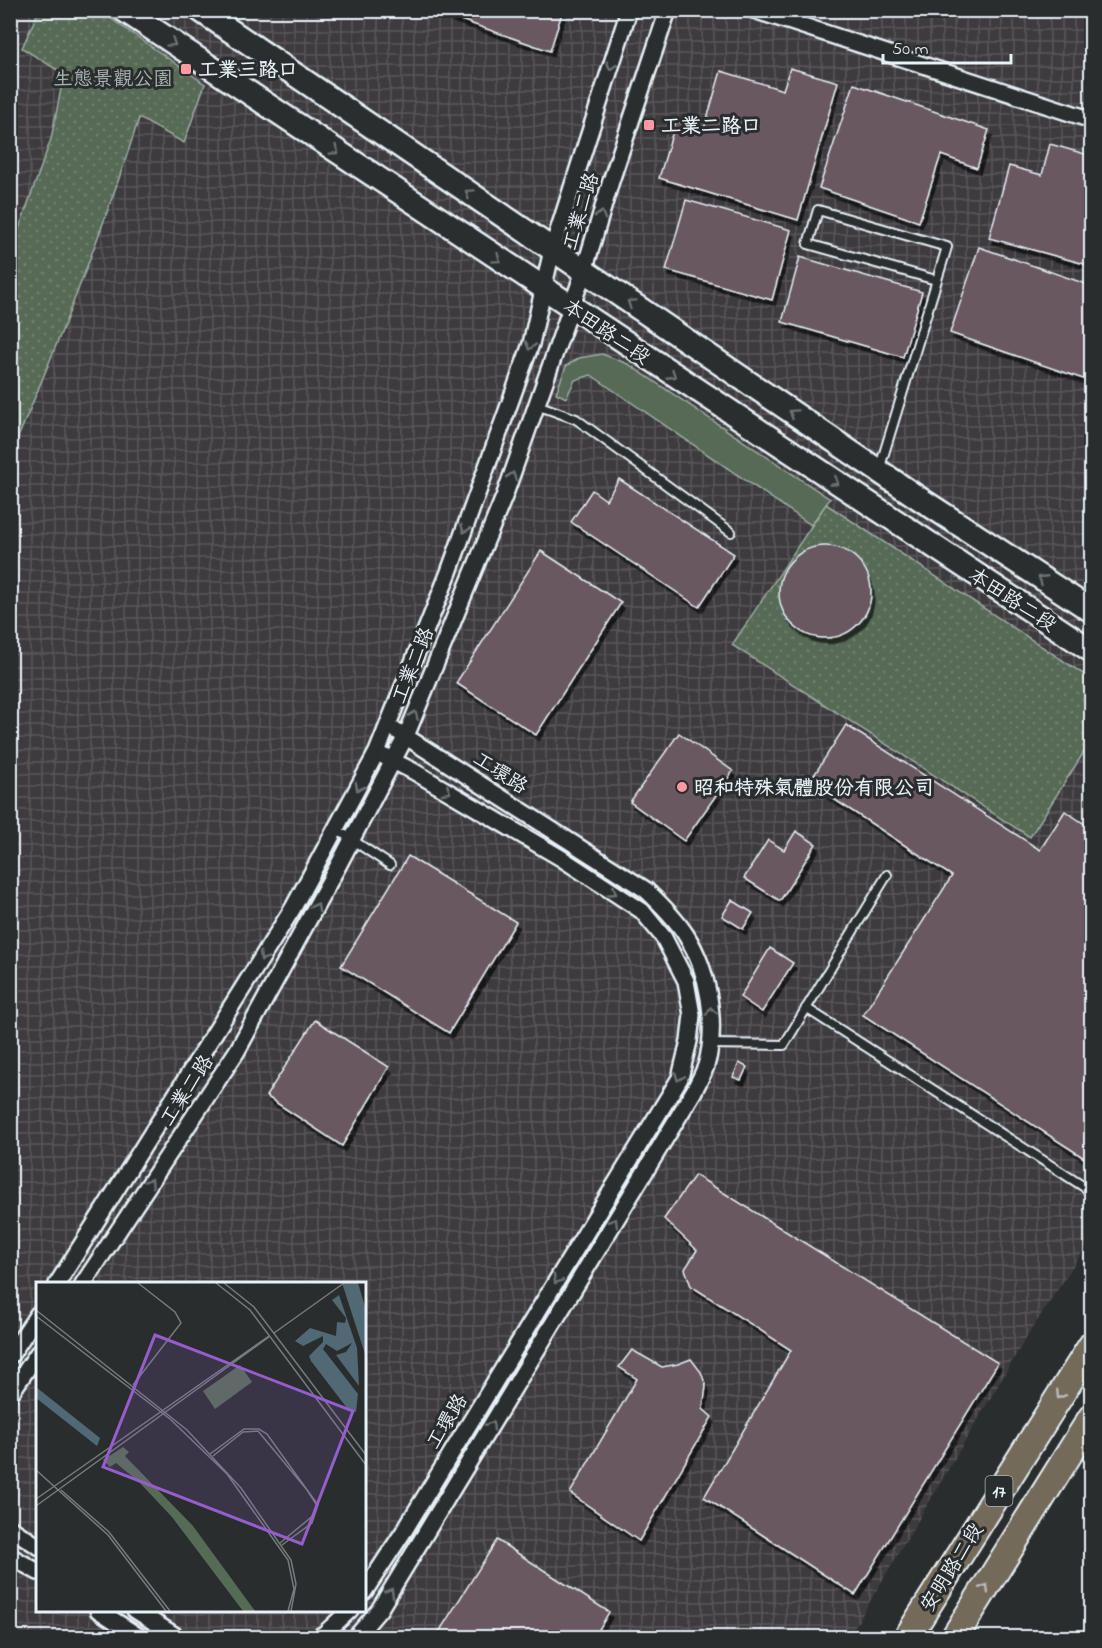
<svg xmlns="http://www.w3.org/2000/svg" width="1102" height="1648" viewBox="0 0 1102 1648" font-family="'Indie Flower','LXGW WenKai TC',sans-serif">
<defs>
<pattern id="industrial-grid" width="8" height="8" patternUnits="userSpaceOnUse" patternTransform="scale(1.5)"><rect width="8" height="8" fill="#3d3a3d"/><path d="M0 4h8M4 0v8" fill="none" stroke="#59575a"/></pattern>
<pattern id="park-dots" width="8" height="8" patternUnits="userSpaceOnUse" patternTransform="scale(1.5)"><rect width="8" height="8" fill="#566b56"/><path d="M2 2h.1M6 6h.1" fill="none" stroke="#6e816f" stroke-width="1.8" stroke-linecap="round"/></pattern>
<filter id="shadow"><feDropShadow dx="3" dy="5.5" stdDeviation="0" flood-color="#0009"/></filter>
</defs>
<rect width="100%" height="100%" fill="#2a2d2e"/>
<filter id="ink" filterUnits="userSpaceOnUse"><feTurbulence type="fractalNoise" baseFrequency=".0167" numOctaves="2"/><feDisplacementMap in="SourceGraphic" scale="12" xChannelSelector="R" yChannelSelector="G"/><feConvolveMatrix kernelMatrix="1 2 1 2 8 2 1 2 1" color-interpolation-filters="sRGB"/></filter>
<g filter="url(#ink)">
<path fill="url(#industrial-grid)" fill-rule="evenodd" d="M11,11H1091V1239L1026,1338L849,1637L11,1638ZM38,1284H364V1610H38Z"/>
<polygon fill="#566b56" stroke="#9faea7" stroke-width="1.5" points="602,354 628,364 830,499 811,525 591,375 575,380 566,398 556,393 566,366 579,358"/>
<g fill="url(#park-dots)" stroke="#9faea7" stroke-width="1.5">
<path d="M39,10L100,11L205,84L184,143L139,118C103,232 58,344 11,454V251L51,139L64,74L22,48Z"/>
<polygon points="826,504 1091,679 1091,741 1030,837 732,645"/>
</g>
<g fill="#695860" stroke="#e8f1f8" stroke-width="1.5" filter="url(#shadow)">
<polygon points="432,10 563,10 550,51"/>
<polygon points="790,68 838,82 798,220 659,178 676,121 704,129 721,71 783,90"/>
<polygon points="854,84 989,130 977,168 941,155 919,222 819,188"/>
<polygon points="1050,144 1092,156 1092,266 989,238 1009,166 1042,175"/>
<polygon points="686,200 791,230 772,300 666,270"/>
<polygon points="979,247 1092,286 1092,382 950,333"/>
<polygon points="800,257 922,292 903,357 782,322"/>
<polygon points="619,479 734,554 699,607 571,522 592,490 606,500"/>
<circle cx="825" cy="592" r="46"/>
<polygon points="541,551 621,603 536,735 456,683"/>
<polygon points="846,725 1040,850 1065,811 1092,829 1092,1163 863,1015 952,876 809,783"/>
<polygon points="679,733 733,771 684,841 630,802"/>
<polygon points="796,831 816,844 780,901 744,878 768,840 784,850"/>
<polygon points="408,856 516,922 449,1033 341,966"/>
<polygon points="732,900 753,913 743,929 722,916"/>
<polygon points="770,948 793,963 762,1012 740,997"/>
<polygon points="315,1020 389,1067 342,1146 266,1096"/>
<polygon points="739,1063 747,1067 741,1080 733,1077"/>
<polygon points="695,1175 998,1363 855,1595 704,1497 791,1350 691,1286 685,1269 697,1250 664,1219"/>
<polygon points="632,1350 662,1367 678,1364 691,1359 701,1372 706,1386 703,1409 712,1417 639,1541 570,1493 637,1379 619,1367"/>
<polygon points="497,1540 609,1612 594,1638 441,1638 437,1635"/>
</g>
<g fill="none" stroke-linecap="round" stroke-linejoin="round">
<g stroke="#e8f1f8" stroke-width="12">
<g id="lane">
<polyline points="537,405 576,419 731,532"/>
<polyline points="879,470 947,247 818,210 808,244 936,280"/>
<polyline points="336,829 390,865"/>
<polyline points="806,1008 1092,1192"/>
<polyline points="710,1044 784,1045 887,875"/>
</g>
</g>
<g stroke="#e8f1f8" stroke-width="20">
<g id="street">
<polyline points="754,10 1092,120"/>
<polyline points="57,1284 293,908 377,752 449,572 531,344 552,250 629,10"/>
<polyline points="83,1284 237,1051 339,864 406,736 504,497 584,271 611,181 668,10"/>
<polyline points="10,1356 38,1314"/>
<polyline points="10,1394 38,1353"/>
<polyline points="10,1528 38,1546"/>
<polyline points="10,1556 38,1572"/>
<polyline points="364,1592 404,1531 680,1078 689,1041 692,1015 686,981 664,938 642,911 561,858 413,771 385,757"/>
<polyline points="98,1610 141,1638"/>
<polyline points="135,1610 179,1638"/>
<polyline points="317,1638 324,1634 350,1610"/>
<path d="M355,1638L379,1610L694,1091C698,1083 703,1074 706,1066C718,1025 709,971 686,935C675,918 661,904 646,890L397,731"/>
</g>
</g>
<g stroke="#e8f1f8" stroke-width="27">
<g id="secondary">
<polyline points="124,10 1092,651"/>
<polyline points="200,10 917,497 1092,611"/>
</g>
</g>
<g stroke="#e8f1f8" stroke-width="30">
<g id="primary">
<polyline points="907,1638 1092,1345"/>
<polyline points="954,1638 1092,1417"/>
</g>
</g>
<use href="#lane" stroke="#2a2d2e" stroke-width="8"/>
<use href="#street" stroke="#2a2d2e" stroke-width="15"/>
<use href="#secondary" stroke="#2a2d2e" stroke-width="22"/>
<use href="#primary" stroke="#736b5a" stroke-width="26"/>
</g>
<defs><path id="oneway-chevron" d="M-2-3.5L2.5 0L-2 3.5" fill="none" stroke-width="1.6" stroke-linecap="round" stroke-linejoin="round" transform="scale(1.5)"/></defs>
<g stroke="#6c7275">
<use href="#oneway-chevron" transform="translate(172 43) rotate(34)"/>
<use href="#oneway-chevron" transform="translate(611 66) rotate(108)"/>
<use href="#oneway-chevron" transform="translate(335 151) rotate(34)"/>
<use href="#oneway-chevron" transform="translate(469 193) rotate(-146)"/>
<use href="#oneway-chevron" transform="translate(601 215) rotate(-73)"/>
<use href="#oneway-chevron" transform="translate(497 259) rotate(34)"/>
<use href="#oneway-chevron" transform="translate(631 303) rotate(-146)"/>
<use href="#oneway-chevron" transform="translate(530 346) rotate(106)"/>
<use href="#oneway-chevron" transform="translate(672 375) rotate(33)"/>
<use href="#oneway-chevron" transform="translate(793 413) rotate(-146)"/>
<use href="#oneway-chevron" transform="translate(512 476) rotate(-71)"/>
<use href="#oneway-chevron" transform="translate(835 482) rotate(33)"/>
<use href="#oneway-chevron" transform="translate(465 529) rotate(110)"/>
<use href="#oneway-chevron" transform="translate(1042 579) rotate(-147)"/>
<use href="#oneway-chevron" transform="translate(414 715) rotate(-68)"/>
<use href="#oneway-chevron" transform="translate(359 787) rotate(118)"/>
<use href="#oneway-chevron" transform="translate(447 791) rotate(31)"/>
<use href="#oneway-chevron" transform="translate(613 892) rotate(33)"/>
<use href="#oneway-chevron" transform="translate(316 907) rotate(-61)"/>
<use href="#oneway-chevron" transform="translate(263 957) rotate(122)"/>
<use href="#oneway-chevron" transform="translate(711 1011) rotate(-98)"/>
<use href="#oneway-chevron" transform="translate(679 1077) rotate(112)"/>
<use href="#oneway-chevron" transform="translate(150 1182) rotate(-57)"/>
<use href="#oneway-chevron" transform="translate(614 1222) rotate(-59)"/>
<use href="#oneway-chevron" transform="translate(557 1280) rotate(121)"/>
<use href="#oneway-chevron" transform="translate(491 1425) rotate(-59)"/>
<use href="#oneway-chevron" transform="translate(390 1592) rotate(-59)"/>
</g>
<g stroke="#b9bbb9">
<use href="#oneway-chevron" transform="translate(1060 1395) rotate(122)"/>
<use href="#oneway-chevron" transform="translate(985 1588) rotate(-58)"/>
</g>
</g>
<g fill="#ff9aa2" stroke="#2a2d2e" stroke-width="2">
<rect x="180" y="63" width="12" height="12" rx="3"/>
<rect x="643" y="119" width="12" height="12" rx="3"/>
<circle cx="682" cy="787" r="6"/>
</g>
<g text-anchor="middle" stroke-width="6" stroke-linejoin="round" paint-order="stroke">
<rect fill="#2a2d2e" stroke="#afb6bb" stroke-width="1.5" x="985.5" y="1476" width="27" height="30" rx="4.5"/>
<g font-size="18" font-weight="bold" fill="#e8f1f8">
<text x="999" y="1497">17</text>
</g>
<g font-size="20" font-weight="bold" fill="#e8f1f8" stroke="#2a2d2e" text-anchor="start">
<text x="198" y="76">工業三路口</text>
<text x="661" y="132">工業二路口</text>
<text x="694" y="794">昭和特殊氣體股份有限公司</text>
</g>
<g font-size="20" fill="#a6b5af" stroke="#2a2d2e">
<text x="113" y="85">生態景觀公園</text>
</g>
<g font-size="20" fill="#e8f1f8" stroke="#2a2d2e">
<text transform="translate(580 211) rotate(-73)" y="7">工業二路</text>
<text transform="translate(607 331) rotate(34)" y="7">本田路二段</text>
<text transform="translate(1013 599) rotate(33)" y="7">本田路二段</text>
<text transform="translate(412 665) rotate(-68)" y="7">工業二路</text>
<text transform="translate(501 772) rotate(33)" y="7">工環路</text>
<text transform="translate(186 1090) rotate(-57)" y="7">工業二路</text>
<text transform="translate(446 1421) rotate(-59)" y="7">工環路</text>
<text transform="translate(951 1567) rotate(-58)" y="7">安明路二段</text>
</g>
</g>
<g transform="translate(36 1282)">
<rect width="330" height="330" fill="#2a2d2e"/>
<path d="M204,83L216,100L179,127L167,109ZM87,165L93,170L89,174L157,244L219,329H207L136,235L103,200L80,181L74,185L67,178Z" fill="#566b56"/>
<path d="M306,1H322L330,28V99L329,72ZM303,13L321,66L323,104L300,73L310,70L316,61L301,69L290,62L287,67L322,112L320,130L311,126L275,79L273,74L287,60V54L267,64L259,59L274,46L300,54L301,40L309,41L310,36L296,18ZM0,105L64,156L61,164L0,116Z" fill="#506974"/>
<path fill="none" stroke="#767b7f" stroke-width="1.5" d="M180,1L214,28L330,183M188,1L218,25L330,173M0,28L151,148L205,206L255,278L260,302L255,329M0,34L134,137L191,192L252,278L258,307L252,329M238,51L308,1M97,103L145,41L139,30L102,1M174,172L208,147H223L231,152L282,223L276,241L246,263M177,174L207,150L222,149L271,208L280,222L279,232L244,261M0,188L72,253L130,329M25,208L73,250L134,329M0,217L233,54M0,224L233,55"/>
<path fill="#965dcd" fill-opacity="0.15" stroke="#965dcd" stroke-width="3" d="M119,53L317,129L266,262L67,185Z"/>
<rect width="330" height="330" fill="none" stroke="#e8f1f8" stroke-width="3"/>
</g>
<rect width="1102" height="1648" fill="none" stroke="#2a2d2e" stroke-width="36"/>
<rect x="18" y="18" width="1066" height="1612" fill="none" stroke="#e8f1f8" stroke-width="2" filter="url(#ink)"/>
<path d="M883 54v9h128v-9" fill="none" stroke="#e8f1f8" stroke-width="3"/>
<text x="892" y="54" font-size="18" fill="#e8f1f8" stroke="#2a2d2e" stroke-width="4.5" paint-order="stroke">50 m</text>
</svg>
